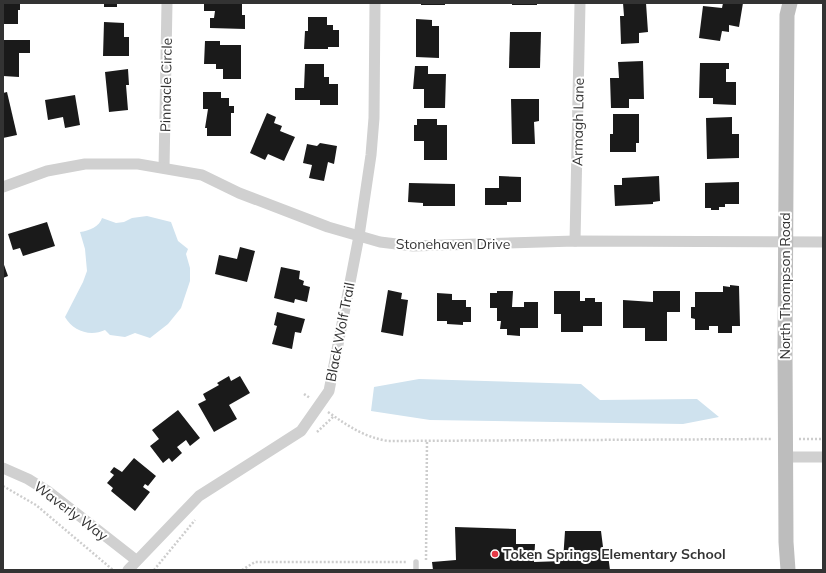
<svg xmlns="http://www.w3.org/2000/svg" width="826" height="573" viewBox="0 0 826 573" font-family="Mulish,sans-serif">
<rect width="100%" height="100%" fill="#fff"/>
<g fill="#cfe2ee">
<path d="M147,216L171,222L178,241L188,249L186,254L190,268V281L181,308L168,324L150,338L135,333L125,337L110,335L105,330C90,337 73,331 65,317L83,282L87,271L85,249L80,232C89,231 100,226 102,218L116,223L124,222L132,218Z"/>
<polygon points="419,379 581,384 600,400 697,399 719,417 683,424 430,420 371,411 374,387"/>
</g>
<g fill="#1a1a1a">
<polygon points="3,3 20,3 20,10 18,10 18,24 3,24"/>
<rect x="104" y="3" width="13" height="4"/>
<polygon points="204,3 242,3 242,15 245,15 245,29 210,28 210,18 214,18 215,11 204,11"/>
<rect x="421" y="3" width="24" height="2"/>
<rect x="512" y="3" width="25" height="2"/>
<polygon points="623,3 646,3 648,32 639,33 639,43 621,44 620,16 624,16"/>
<polygon points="723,3 743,3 739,27 729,25 729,32 722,31 720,41 699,38 703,6 722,8"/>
<polygon points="308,17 327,17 327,25 333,25 333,30 339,30 339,47 328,47 328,49 304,49 305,31 308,31"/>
<polygon points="416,19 432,20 432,26 439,26 439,58 416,57"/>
<polygon points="104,22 124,23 124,37 129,37 129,56 103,56"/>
<polygon points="510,32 541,32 540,68 509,68"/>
<polygon points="3,40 30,40 30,53 19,53 19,77 3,76"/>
<polygon points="205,41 220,41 220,45 241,45 241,79 223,79 223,69 216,69 216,64 204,64"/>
<polygon points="643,61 644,99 629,99 629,108 611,108 610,78 619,78 618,62"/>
<polygon points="700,63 729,63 729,69 726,69 726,82 736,82 736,105 713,104 713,98 699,98"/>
<polygon points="305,64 324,64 324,77 329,77 329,84 338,84 338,105 320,105 320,100 295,100 295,88 304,88"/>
<polygon points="415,66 428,66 428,74 446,74 445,108 424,108 424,89 413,89"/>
<polygon points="128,69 129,85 126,85 128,110 109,112 105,72"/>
<polygon points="7,92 17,135 3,138 3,93"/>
<polygon points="203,92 221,92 221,98 229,98 229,106 234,106 234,113 231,113 231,136 207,136 207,128 205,128 208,109 203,109"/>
<polygon points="75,95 80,125 65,128 63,117 48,120 45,100"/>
<polygon points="511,99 539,99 539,121 534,122 535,144 512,144"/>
<polygon points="267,113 276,117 274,123 282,126 280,131 295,137 284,161 268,154 265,160 250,153"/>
<polygon points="613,114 639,114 639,143 636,143 636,152 610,152 610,134 613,134"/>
<polygon points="732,117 732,134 739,134 739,158 707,159 706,118"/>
<polygon points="417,119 437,119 437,125 447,125 447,160 424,160 424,141 414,141 414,125 417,125"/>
<polygon points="320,143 337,146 334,164 328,162 324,181 309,178 312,165 303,163 307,144 317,146"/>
<polygon points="499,176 521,177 521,202 507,202 507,205 485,205 485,188 499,188"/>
<polygon points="659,176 660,201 653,202 653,204 615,206 614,185 622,185 622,178"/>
<polygon points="739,182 739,204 725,204 725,207 719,207 719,210 711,210 711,208 705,208 705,183"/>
<polygon points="409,183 455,184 455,206 423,206 423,203 408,202"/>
<polygon points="47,222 55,246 23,256 20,248 13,250 8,234"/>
<polygon points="240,247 255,251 247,282 215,274 219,255 237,259"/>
<polygon points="3,262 8,276 3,278"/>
<polygon points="281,267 300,271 299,279 304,281 303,285 310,287 307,302 295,299 294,303 274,298"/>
<polygon points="730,285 739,286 740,326 732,326 732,333 718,333 718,326 709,326 709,330 695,330 695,319 691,318 691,307 695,307 695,292 723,292 723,286 730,287"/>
<polygon points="388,290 402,293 401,299 408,300 403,336 381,332"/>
<polygon points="497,291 513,291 512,307 524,307 524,302 538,302 538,328 520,328 520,336 507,335 507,329 500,329 501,321 497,321 497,308 490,308 490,293 497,293"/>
<polygon points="554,291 580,291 580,301 585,301 585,298 595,298 595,302 602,302 602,326 583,326 583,332 561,332 561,314 554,314"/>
<polygon points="653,291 680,291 680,312 667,312 667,341 645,341 645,328 623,328 623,300 653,302"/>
<polygon points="437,293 452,294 452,300 466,300 466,307 471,307 471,322 463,322 463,325 447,324 447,321 437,321"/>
<polygon points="277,312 305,319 301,333 295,332 292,349 272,344 277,326 274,325"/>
<polygon points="229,376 231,381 240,376 250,393 229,405 237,419 214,432 198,404 206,400 203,394 219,385 217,383"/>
<polygon points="178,410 200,438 190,446 186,440 177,447 182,453 172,462 169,458 163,463 150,446 159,439 152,430"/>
<polygon points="134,458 156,476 148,486 145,484 143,487 150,492 135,511 111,491 113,488 107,483 114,475 110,472 114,467 122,472"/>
<polygon points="455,527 516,529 516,544 535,544 534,562 563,561 565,531 601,531 603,547 607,547 610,570 433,570 432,562 456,560"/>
</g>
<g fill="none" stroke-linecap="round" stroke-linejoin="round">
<g stroke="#cdcdcd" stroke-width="2.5" stroke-dasharray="2 2" stroke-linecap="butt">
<polyline points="304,394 310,398"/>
<path d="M328,412C348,426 364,437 388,441L772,439"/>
<polyline points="317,432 334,416"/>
<polyline points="799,439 823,439"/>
<polyline points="3,486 36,505 113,570"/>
<polyline points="426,560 427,440"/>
<polyline points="154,570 195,520"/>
<polyline points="242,570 255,562 407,562"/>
</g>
<polyline stroke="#d0d0d0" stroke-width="5.5" points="416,562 416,570"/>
<g stroke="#d0d0d0" stroke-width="11">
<polyline points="164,168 167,3"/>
<polyline points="3,187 47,171 85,164 138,164 202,175 239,193 328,227 380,242 413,246 575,241 823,242"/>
<polyline points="575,241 580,3"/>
<polyline points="786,457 823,457"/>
<polyline points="3,468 28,479 49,492 136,560"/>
<polyline points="128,570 199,496 301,431 329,391 359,236 371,155 374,118 375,3"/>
</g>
<polyline stroke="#bdbdbd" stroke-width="15" points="788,570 786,542 785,350 787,15 790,3"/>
</g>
<circle fill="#e63946" stroke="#fff" stroke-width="1.5" cx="495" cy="554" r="4"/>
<g text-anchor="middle" stroke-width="4" stroke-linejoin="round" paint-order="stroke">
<g font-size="14" fill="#333" stroke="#fff">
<text transform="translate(166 85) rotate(-89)" y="5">Pinnacle Circle</text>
<text transform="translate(578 122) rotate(-89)" y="5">Armagh Lane</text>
<text x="453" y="249">Stonehaven Drive</text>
<text transform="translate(785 286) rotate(-90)" y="5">North Thompson Road</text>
<text transform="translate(340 332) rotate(-79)" y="5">Black Wolf Trail</text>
<text transform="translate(71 511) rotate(37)" y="5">Waverly Way</text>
</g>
<g font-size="14" font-weight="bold" fill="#333" stroke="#fff" text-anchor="start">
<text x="503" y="559">Token Springs Elementary School</text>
</g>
</g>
<rect width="826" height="573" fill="none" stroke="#333333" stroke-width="8"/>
</svg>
